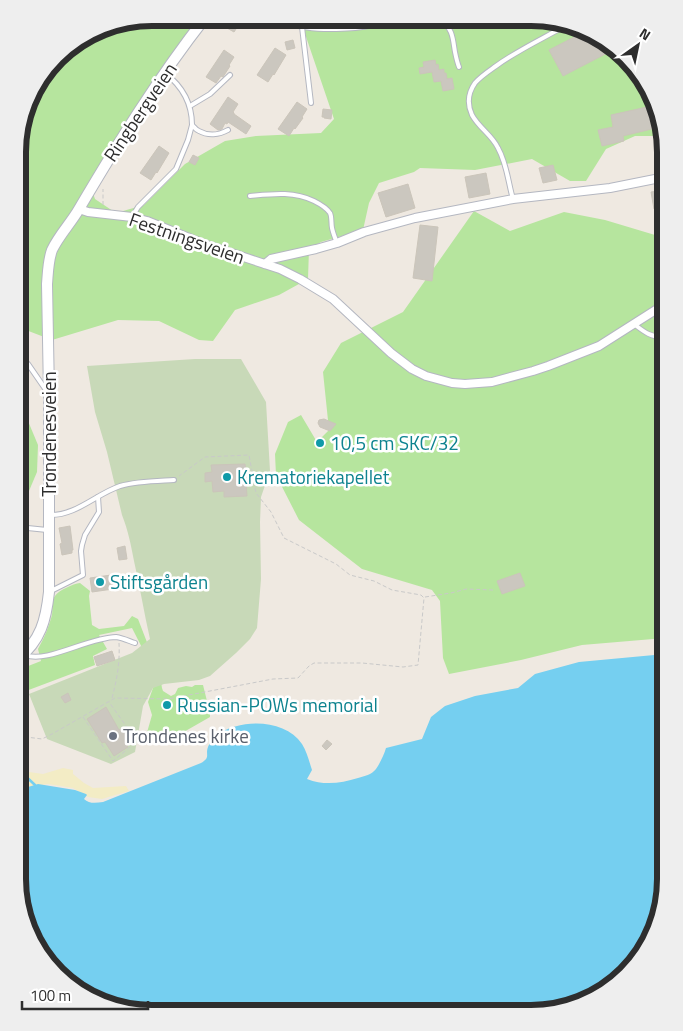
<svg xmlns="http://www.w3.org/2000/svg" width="683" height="1031" viewBox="0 0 683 1031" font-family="'Titillium Web',sans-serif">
<rect width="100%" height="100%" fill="#efe9e1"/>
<g fill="#b6e59e">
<polygon points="152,18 197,18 90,185 95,199 116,213 144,205 185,164 225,141 256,136 321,133 334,119 302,25 306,18 549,19 613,45 655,100 662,136 635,136 606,149 586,181 570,181 532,159 475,170 420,168 414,172 379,183 369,203 363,230 321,242 309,249 308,279 279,295 235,310 213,341 199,340 159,321 118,320 52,340 18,327 19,134 35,85 64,51 109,25"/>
<polygon points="474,211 510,231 564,212 605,220 665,238 665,638 582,645 521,660 449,674 443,658 440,601 432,590 362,569 299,520 276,475 275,454 288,422 301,415 317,442 329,430 323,372 341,343 403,312"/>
<polygon points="18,397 38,445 37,472 18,517"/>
<path d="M80,583L90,591L89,596L92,625L99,629L124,626L132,616L138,619L160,676L162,688L163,691L171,696L175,694L178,688L186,686L192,687L195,685H203L210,713V717L182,733L173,732L157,736H146L152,715L148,702L157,677L132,628L99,635L107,649L93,656L95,665L18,694V670L41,661L38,649C44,638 49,627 52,615C53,609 51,600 55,596C59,590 73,584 80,583Z"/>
</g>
<polygon fill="#f3ecc5" points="63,768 73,770 73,774 84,783 93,788 126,786 129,791 102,799 88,797 73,788 48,784 21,788 18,790 18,776 29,772 43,774"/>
<path fill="#c8d9b8" d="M195,359H241L266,402L270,471L261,497L260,522L261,579L257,628L250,639L236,653L210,676L199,680L164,684L153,688L143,706L135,752L111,764L47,739L29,694L132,653L150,639C144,613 140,587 134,561C131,545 128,530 122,515L107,452L95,412L87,366Z"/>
<path fill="#75cff0" d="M665,654V888L638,961L583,1003L531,1013L135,1012L70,986L28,931L18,879V790L38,784L75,790L86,794L87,795L84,799C89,804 96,803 103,802L201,763C211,757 205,755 208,747C209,744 214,737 217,735C241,718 285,719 302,744C307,752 309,761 312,770L307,779C325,786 341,783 358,778C365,776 371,775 376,769C380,763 384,755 386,748L422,739L431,717L445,706L475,696L518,688L535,674L579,662Z"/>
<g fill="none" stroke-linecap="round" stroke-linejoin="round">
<polyline stroke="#75cff0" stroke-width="2.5" points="18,769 35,785"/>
</g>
<g fill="#cbc7bf" stroke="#cbc5ba">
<polygon points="231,21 238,26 234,32 227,28"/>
<polygon points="582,33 613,45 615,49 563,76 549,50"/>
<polygon points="293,40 295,48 287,50 285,42"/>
<polygon points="275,48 286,55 274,75 273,74 268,82 257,75"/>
<polygon points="224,50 234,57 229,65 230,66 223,77 221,76 216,83 206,77"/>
<polygon points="435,60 436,65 438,64 439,70 444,69 444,73 446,73 447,79 452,78 454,89 443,91 441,81 434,82 432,72 420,74 419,68 424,67 423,62"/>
<polygon points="228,97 238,104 233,112 234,113 234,114 251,126 246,134 228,122 227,124 225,123 222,129 218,130 210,124"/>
<polygon points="297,102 307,109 302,117 303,118 295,129 294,128 289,136 278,129"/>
<polygon points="656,105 660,127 623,136 624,141 602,146 598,130 613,127 611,115"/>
<polygon points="323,109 332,110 331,119 324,118 324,117 322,117"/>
<polygon points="159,146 169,153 157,173 156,172 151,180 140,173"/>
<polygon points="193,155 199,158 195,165 189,162"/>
<polygon points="553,165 557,180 543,183 539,168"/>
<polygon points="486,173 490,194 469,198 465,177"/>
<polygon points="408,184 415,208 386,217 378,193"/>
<polygon points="665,190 665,207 654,209 651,192"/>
<polygon points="420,225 438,227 432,281 413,278"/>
<polygon points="324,419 336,424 330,431 320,427 318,423 319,420"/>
<polygon points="324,438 323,445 320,447 317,446 315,443 316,440"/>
<polygon points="245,464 246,472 248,472 249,483 246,483 247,496 224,497 224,491 213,492 212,481 205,482 205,473 212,472 211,465"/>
<polygon points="70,526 73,550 72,550 72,553 62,555 60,544 62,543 59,528"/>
<polygon points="125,546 127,559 119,560 117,548"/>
<polygon points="520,573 525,586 502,594 497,581"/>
<polygon points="111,575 113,589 92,592 90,578"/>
<polygon points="112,651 115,660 97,666 94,657"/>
<polygon points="68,693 71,700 65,703 61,697"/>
<polygon points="106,707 119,730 123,727 132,743 127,746 128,747 114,756 105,742 102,743 87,719"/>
<polygon points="327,740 332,744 326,750 322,746"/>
</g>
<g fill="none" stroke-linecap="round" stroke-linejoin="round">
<g stroke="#b4b7c1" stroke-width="6">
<g id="service">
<path d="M268,18C286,23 305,29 324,29C337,29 350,29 362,27C380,25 427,13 442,22C453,28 453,41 455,52C456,57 457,62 459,67"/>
<polyline points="302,27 311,103"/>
<path d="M165,73C182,86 192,103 192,125C194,127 196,130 199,131C208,136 219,135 228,130"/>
<polyline points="190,106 210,94 230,75"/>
<path d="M250,196C272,194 293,191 314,201C320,204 326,207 330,213C332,217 331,223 332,228C333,233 335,238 337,243"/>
<path d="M513,199C508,182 507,164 498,148C492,135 479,128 472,115C467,104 468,93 475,83C481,76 489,71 496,66C518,50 542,39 565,26"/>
<polyline points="132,217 138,207 176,169 188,140 192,125"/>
<path d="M634,324C644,332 652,338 665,337"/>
<polyline points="18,353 28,364 46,390"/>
<path d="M49,515C76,516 96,494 120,486C137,481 156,481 174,480"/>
<polyline points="18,527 47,530"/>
<polyline points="51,591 83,575 81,551 82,545 85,535 99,512 98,497"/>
<path d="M26,655C45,664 90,637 116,637C123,638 129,641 135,643"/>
</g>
</g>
<g stroke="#b4b7c1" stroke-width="10">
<g id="minor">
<polyline points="79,209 88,212 132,217 147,221 204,244 280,269 300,279 333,299 391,353 412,369 426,376 452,383 465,384 492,382 533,371 548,366 599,346 665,304"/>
<polyline points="265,264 271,259 316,249 337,243 364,232 415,218 513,199 610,188 665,177"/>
</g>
</g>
<g stroke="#b4b7c1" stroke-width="12">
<path id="secondary" d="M18,659C41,640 46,620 49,592V394L47,284C48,272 48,261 52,250C59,235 71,223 79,209C118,143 158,78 205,18"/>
</g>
<g stroke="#c9c9c9" stroke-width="1" stroke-dasharray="4 2.5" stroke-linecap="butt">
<polyline points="103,205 103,189"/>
<polyline points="425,597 451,593 466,589 493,590"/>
<path d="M112,698C117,679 120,663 119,643"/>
<polyline points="83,717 113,761 135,743 129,730 109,702"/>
<polyline points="18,736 42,739 52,734 115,698 168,699 273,679 298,678 309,666 314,663 362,663 403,667 418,665 424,598 421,595 392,590 374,581 350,575 336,564 284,538 271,512 256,493 249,455 205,457 179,476"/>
</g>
<use href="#service" stroke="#fff" stroke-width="4"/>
<use href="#minor" stroke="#fff" stroke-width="8"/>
<use href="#secondary" stroke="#fff" stroke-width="10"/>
</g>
<g fill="#0f9aa8" stroke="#fff" stroke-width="2">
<circle cx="320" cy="443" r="5"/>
<circle cx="227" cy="477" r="5"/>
<circle cx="100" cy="582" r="5"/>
<circle cx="167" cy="705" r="5"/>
</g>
<circle fill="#6b7280" stroke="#fff" stroke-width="2" cx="113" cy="736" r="5"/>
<g text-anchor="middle" stroke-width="5" stroke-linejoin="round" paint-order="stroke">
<g font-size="19" fill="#2e2e2e" stroke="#fff">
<text transform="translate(140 112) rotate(-56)" y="7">Ringbergveien</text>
<text transform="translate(187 238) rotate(19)" y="7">Festningsveien</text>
<text transform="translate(49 434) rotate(-90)" y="7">Trondenesveien</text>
</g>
<g font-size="19" fill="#0d838f" stroke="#fff" text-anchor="start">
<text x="330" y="450">10,5 cm SKC/32</text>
<text x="237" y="484">Krematoriekapellet</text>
<text x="110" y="589">Stiftsgården</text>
<text x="177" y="712">Russian-POWs memorial</text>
</g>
<g font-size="19" fill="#5b616d" stroke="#fff" text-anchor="start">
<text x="123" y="743">Trondenes kirke</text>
</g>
</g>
<path d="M0 0H683V1031H0ZM152 26H531A126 126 0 0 1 657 152V879A126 126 0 0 1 531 1005H152A126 126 0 0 1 26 879V152A126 126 0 0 1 152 26Z" fill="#eee" fill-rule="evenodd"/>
<path fill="none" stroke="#2e2e2e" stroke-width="6" d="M152 26H531A126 126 0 0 1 657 152V879A126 126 0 0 1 531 1005H152A126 126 0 0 1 26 879V152A126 126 0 0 1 152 26Z"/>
<g transform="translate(638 45) rotate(33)" stroke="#ffffff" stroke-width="4" paint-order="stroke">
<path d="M0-4L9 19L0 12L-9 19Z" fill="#2e2e2e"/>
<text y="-8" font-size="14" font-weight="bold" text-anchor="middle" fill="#2e2e2e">N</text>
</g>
<path d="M22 1001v8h126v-8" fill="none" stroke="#2e2e2e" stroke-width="2.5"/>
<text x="30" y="1001" font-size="15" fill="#2e2e2e" stroke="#ffffff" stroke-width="4" paint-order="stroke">100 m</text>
</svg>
